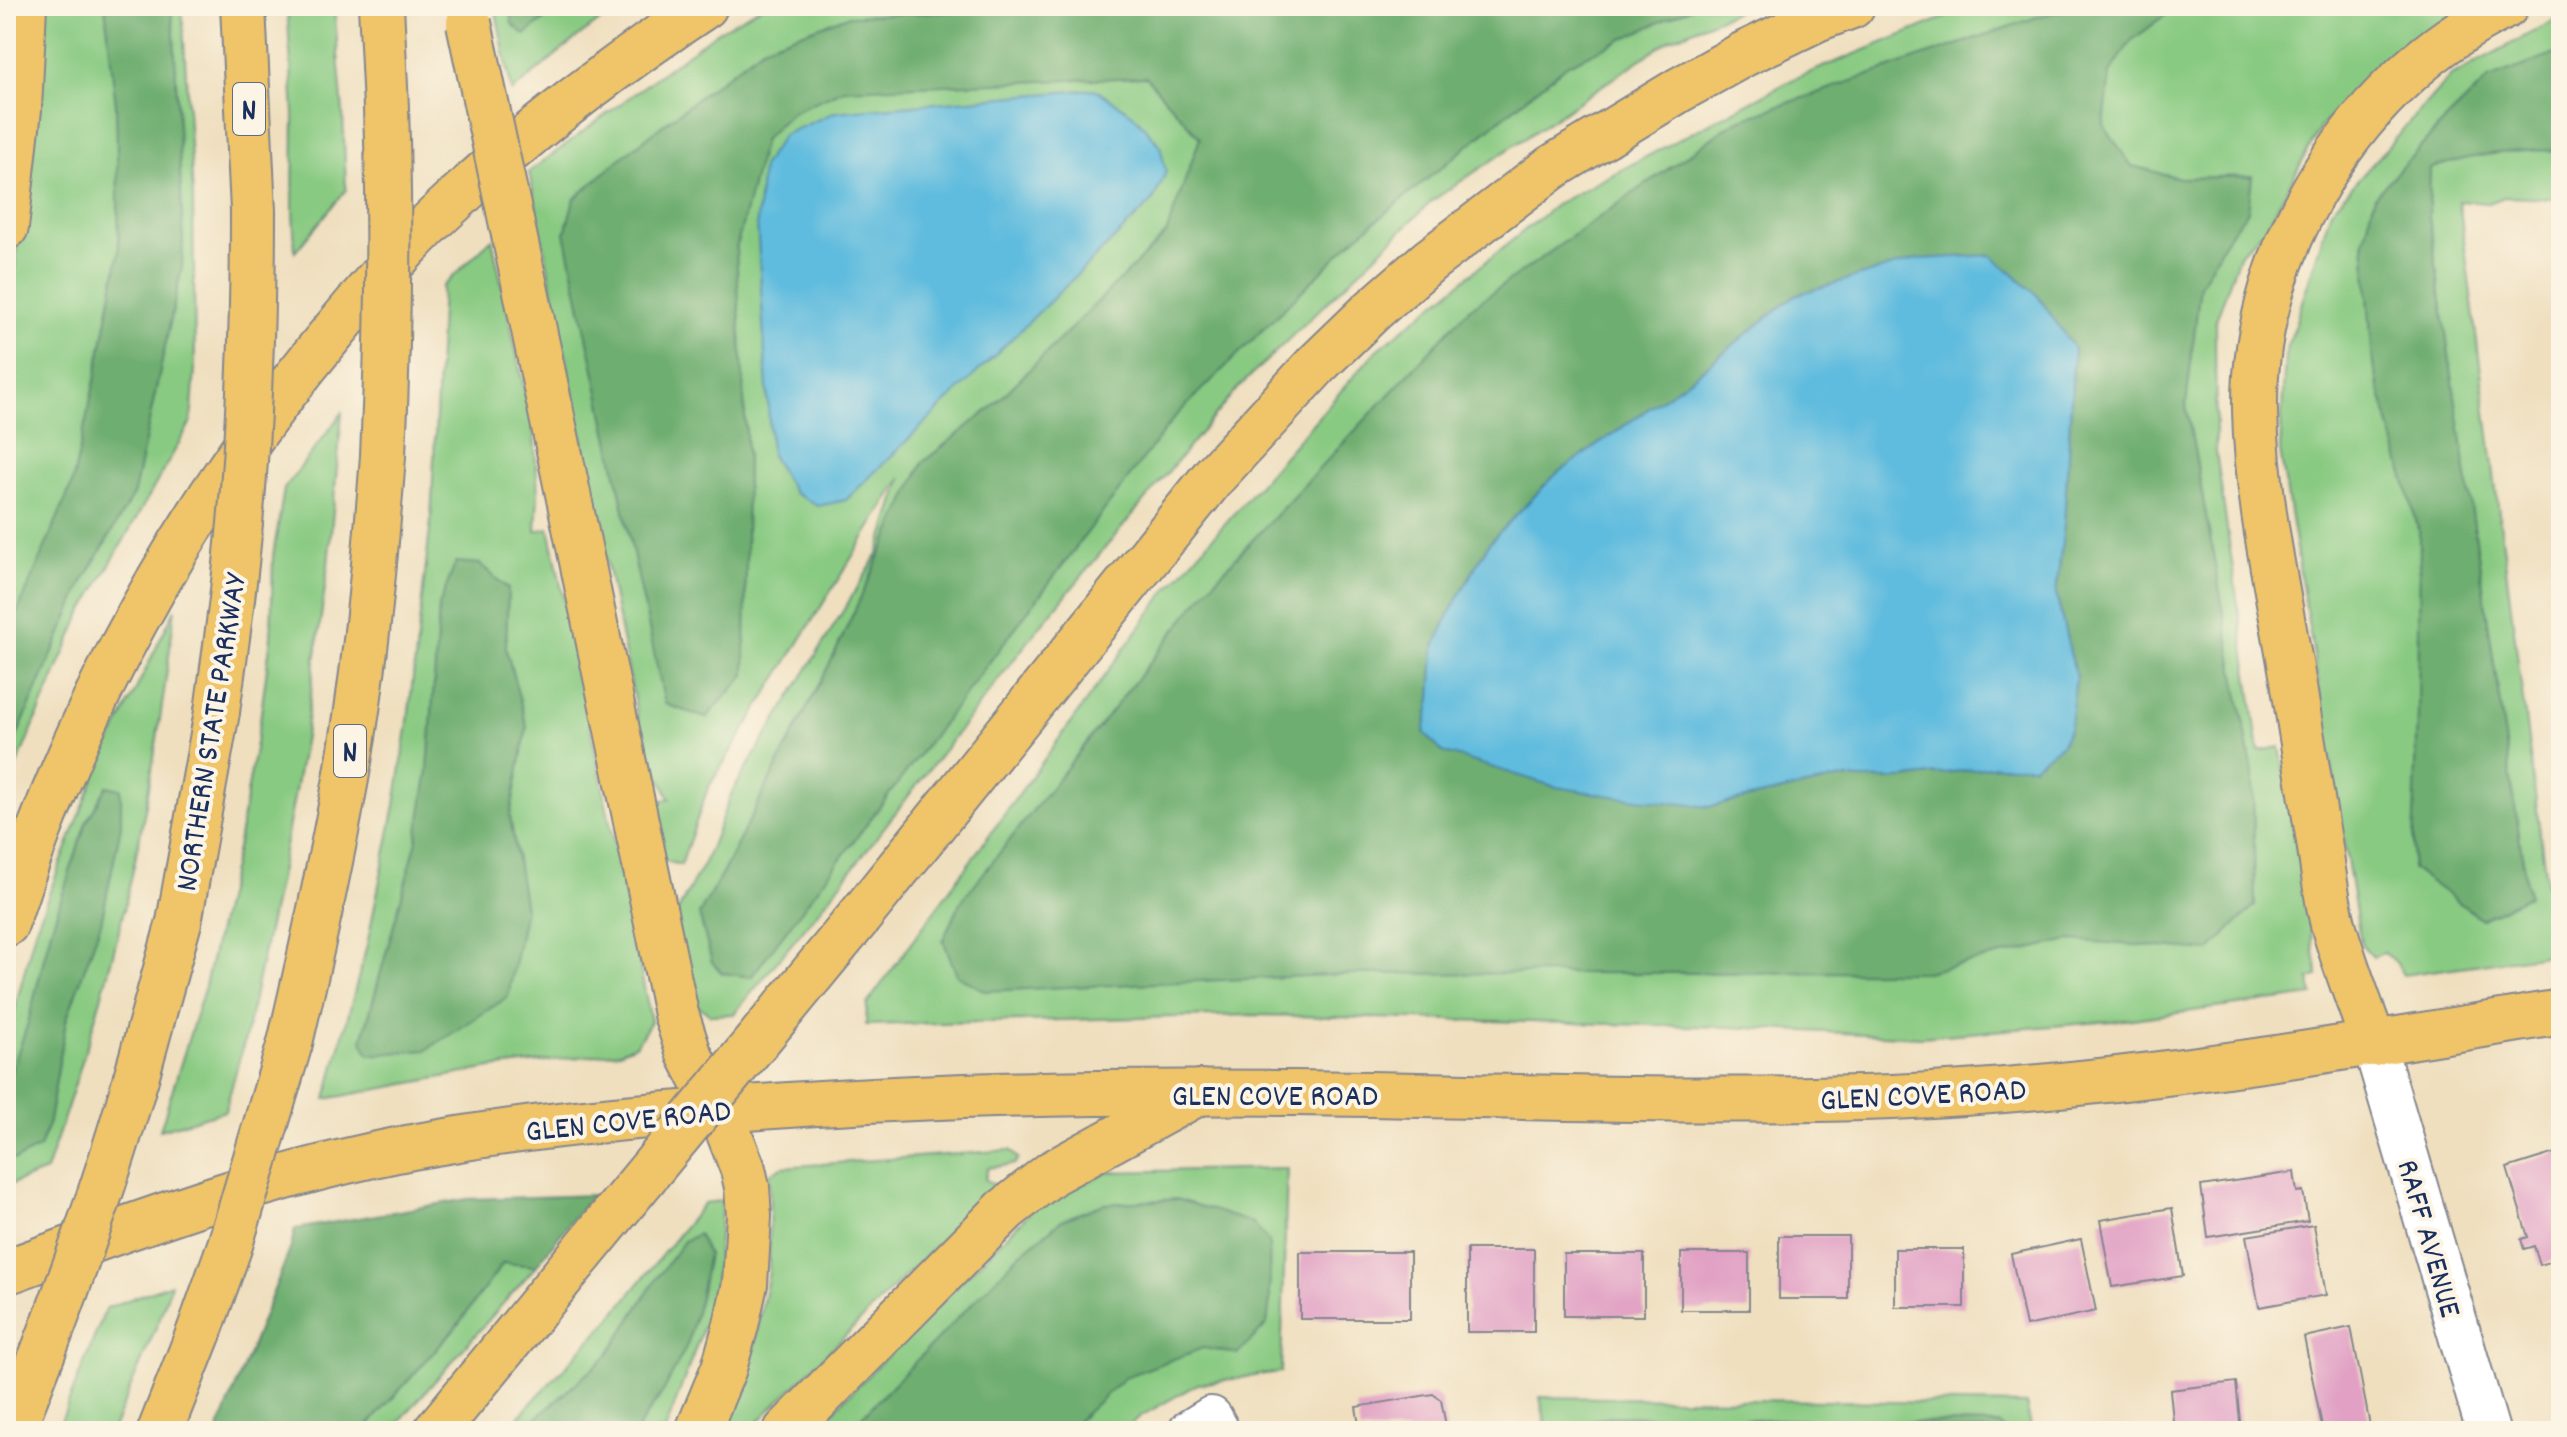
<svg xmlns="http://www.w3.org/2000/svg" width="2567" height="1437" viewBox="0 0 2567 1437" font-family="Dekko,sans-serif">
<rect width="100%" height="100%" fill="#fcf5e5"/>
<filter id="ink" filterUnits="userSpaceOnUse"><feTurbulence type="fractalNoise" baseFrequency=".0125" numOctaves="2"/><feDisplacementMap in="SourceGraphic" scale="16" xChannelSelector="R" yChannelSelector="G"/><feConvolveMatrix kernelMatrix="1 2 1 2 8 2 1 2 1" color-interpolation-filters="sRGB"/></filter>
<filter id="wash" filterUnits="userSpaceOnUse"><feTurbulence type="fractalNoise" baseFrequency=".006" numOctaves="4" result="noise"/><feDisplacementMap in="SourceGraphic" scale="32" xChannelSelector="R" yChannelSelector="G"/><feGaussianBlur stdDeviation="1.8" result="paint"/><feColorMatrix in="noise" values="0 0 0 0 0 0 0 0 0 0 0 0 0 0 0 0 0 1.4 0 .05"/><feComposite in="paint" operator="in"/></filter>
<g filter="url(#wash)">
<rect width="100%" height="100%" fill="#efdfbf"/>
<g fill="#89ca82" stroke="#527c70" stroke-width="2">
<polygon points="41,6 182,6 193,196 195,369 191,422 80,617 6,790 6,325 33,146"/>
<polygon points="287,6 334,6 343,113 346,190 295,252 293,212 294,114"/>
<polygon points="495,6 620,6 574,40 512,92"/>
<polygon points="763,6 1749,6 1671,39 1432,201 1236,390 1037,630 831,896 734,1014 711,1015 693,1003 675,916 706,859 732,792 878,554 902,477 708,788 681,865 664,861 653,801 670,799 642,739 529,172 717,32"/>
<polygon points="1973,6 2467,6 2390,61 2321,126 2265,230 2240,253 2215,323 2216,452 2259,751 2280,747 2318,976 2309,978 2313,995 2125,1020 1921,1037 1728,1027 1254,1015 866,1025 867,1004 1166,591 1375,352 1558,203 1794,79"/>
<polygon points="2561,17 2561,199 2504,197 2489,203 2459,201 2547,888 2561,886 2561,953 2403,975 2396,962 2383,953 2373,957 2361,944 2280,451 2285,356 2331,210 2451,76"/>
<polygon points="492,239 534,434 538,493 536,531 549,528 651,1021 637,1044 620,1052 491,1068 326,1099 367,945 395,805 407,729 431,521 442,287"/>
<polygon points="342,413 328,565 305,736 280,874 246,1035 225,1111 160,1130 205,986 237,849 260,721 271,637 273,556 284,489"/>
<path d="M175,609C163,706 149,802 127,897C106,990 77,1080 46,1171L6,1186V1044L35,930L98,768Z"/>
<polygon points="1010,1150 1018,1158 1015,1164 988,1168 985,1179 996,1186 749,1431 721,1431 752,1357 769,1272 770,1174 782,1167"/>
<polygon points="1287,1168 1281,1372 1198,1384 1141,1416 1122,1431 813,1431 1039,1203 1107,1172"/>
<polygon points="722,1201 714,1298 665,1431 505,1431 611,1318 704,1203"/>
<polygon points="504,1262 536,1266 391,1431 363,1431 456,1327"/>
<polygon points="171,1284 160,1318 112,1431 57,1431 106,1308"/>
<polygon points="1540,1397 2026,1404 2032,1431 1547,1431"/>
</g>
<g fill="#6eae70" stroke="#446e67" stroke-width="2" fill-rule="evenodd">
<polygon points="105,6 170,6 174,32 183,237 182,267 134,493 83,582 6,762 6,639 72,484 98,366 119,253 116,106"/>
<polygon points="509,6 561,6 525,35 512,24"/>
<polygon points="1092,6 1695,6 1568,64 1355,238 1174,418 751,977 722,973 712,962 699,914 723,872 835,653 923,462 990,409 1166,234 1200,138 1146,77 844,89 792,112 764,139 736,249 747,453 745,675 706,718 665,704 565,233 574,199 628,152 765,46 848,16"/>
<path d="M2077,6H2197L2170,12L2131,41L2110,73L2104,126L2132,166L2180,178L2252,176L2248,210L2228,236L2200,285L2186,405L2253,773L2255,905L2209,951L2070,940L1926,972L1353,974L985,991L957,975L943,940L960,903L1215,580L1469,309L1736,121L2037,17ZM1795,295L2074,348L2064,525L2056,594L2076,677L2033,766H1997L1901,779H1838L1709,807L1424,732L1431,699L1434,649L1450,612L1489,543L1554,476L1697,374Z"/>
<path d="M2561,52V151C2516,149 2473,154 2430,169L2429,217L2528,896L2482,919L2412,869L2418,713L2420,535L2373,365L2364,241L2375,196L2439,127L2488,79Z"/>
<polygon points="456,562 480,564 508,589 506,649 527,727 510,816 525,909 508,997 426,1050 369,1055 362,1041 416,844 428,771 439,606"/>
<polygon points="107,786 121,789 121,826 101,923 66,1021 49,1122 39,1148 15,1160 6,1156 6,1086 28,1023 51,930 67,881 86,823"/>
<polygon points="594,1195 577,1213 536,1266 503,1263 456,1327 363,1431 218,1431 291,1247 295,1229 468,1199"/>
<polygon points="1177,1199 1253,1223 1269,1243 1270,1300 1267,1324 1238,1354 1203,1348 1125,1377 1067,1431 848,1431 1019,1255 1062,1220 1104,1204"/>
<polygon points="698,1234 708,1254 700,1297 688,1343 664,1390 636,1431 522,1431 608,1355 656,1279 684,1241"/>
<polygon points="1609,1416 1999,1424 2007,1431 1581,1431 1590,1421"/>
</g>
<g fill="#60bcde" stroke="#3e769e" stroke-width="2">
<polygon points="1095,89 1133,114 1160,145 1166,172 1153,201 846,500 818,506 794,493 771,455 757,222 762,167 783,135 835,112"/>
<polygon points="1991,255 2037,295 2074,348 2064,525 2056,594 2076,677 2070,726 2062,744 2033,766 1997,766 1901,779 1838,779 1709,807 1618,797 1556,787 1442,752 1424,732 1431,699 1434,649 1450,612 1489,543 1554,476 1697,374 1795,295 1917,259"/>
</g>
<g id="blocks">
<g fill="#e1a0c4">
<polygon points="2561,1151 2561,1258 2540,1265 2534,1246 2524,1249 2521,1239 2528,1237 2507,1168"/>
<polygon points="2294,1172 2297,1192 2303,1191 2308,1221 2208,1237 2201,1186"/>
<polygon points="2172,1208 2183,1276 2112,1287 2100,1220"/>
<polygon points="2314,1225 2326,1295 2259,1307 2246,1236"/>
<rect x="1779" y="1236" width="69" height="63"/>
<polygon points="2081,1239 2096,1311 2026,1326 2011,1254"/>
<rect x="1467" y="1249" width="67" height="83"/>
<rect x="1895" y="1249" width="69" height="58"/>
<rect x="1300" y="1252" width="110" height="67"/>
<rect x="1681" y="1253" width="68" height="57"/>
<rect x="1564" y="1254" width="80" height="62"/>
<polygon points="2351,1327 2371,1431 2323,1431 2304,1337"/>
<polygon points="2236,1382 2241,1431 2174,1431 2170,1390"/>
<polygon points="1433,1394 1441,1400 1447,1431 1360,1431 1356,1407"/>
</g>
</g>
</g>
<g filter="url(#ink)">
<use href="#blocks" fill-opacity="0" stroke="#85878e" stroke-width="2"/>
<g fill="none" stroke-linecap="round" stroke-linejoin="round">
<g stroke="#85878e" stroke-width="46">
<g id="minor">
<polyline points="2374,1044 2488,1431"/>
<polyline points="1190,1431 1211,1418 1218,1431"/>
</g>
</g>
<g stroke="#85878e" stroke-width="48">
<path id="major" d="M6,1272C148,1220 291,1166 441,1142C556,1122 672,1113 789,1105C957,1093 1126,1091 1295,1093C1494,1095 1693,1104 1892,1097C2117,1088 2339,1049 2561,1012"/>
</g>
<g stroke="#85878e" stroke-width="48">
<g id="highway">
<polyline points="243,6 253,211"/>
<polyline points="381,6 384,65"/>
<polyline points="6,227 19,109 24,6"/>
<polyline points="522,272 676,1014 689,1054 727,1128 743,1169 747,1187 749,1216 745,1284 736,1325 724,1368 698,1431"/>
<polyline points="860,916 1214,476 1317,364 1373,310 1429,261 1551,168 1679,90 1744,54 1817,19 1852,6"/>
<path d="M6,924C76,706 187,506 334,331C369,289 404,247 444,210C524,134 613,67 705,6"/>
<path d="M290,1043C308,966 325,889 340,811C363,694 374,575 383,456"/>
<path d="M2374,1044C2360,1004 2344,964 2333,924C2326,897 2323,868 2319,841C2310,787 2301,733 2293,680C2278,591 2257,501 2255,411C2252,245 2358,78 2506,6"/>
<polyline points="136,1078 179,922 217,712"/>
<polyline points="12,1431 26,1396"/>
<polyline points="160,1431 199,1332"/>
<polyline points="436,1431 558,1282"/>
<polyline points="786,1431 1005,1210 1052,1173 1200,1092"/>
</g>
</g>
<use href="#minor" stroke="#fff" stroke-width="42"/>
<use href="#major" stroke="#f0c469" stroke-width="44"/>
<use href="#highway" stroke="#f0c469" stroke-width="44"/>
<g stroke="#85878e" stroke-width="48" stroke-linecap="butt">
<g id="highway-bridge">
<polyline points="469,23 522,272"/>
<path d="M383,456C389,325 391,195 384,65"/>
<path d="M217,712C224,659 232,606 237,554C249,440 253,326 253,211"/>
<polyline points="558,1282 860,916"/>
<polyline points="199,1332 230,1245 290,1043"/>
<path d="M26,1396C67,1292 105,1186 136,1078"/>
</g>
</g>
<use href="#highway-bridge" stroke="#f0c469" stroke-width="44"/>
</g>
</g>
<g text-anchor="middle" stroke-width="8" stroke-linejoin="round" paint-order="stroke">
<g fill="#fcf5e5" stroke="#5e6a86" stroke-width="2">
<rect x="233" y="83" width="32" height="52" rx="6"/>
<rect x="334" y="725" width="32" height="52" rx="6"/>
</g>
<g font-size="30" font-weight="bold" fill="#1b2f5e">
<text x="249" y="119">N</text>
<text x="350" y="761">N</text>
</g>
<g font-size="32" fill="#1b2f5e" stroke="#fcf5e5">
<text transform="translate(209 732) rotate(-81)" y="11">NORTHERN STATE PARKWAY</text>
<text transform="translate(1923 1093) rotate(-3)" y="11">GLEN COVE ROAD</text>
<text x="1275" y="1105">GLEN COVE ROAD</text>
<text transform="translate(628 1119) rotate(-6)" y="11">GLEN COVE ROAD</text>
<text transform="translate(2431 1238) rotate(74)" y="11">RAFF AVENUE</text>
</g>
</g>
<rect width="2567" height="1437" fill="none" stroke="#fcf5e5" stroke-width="32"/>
</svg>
